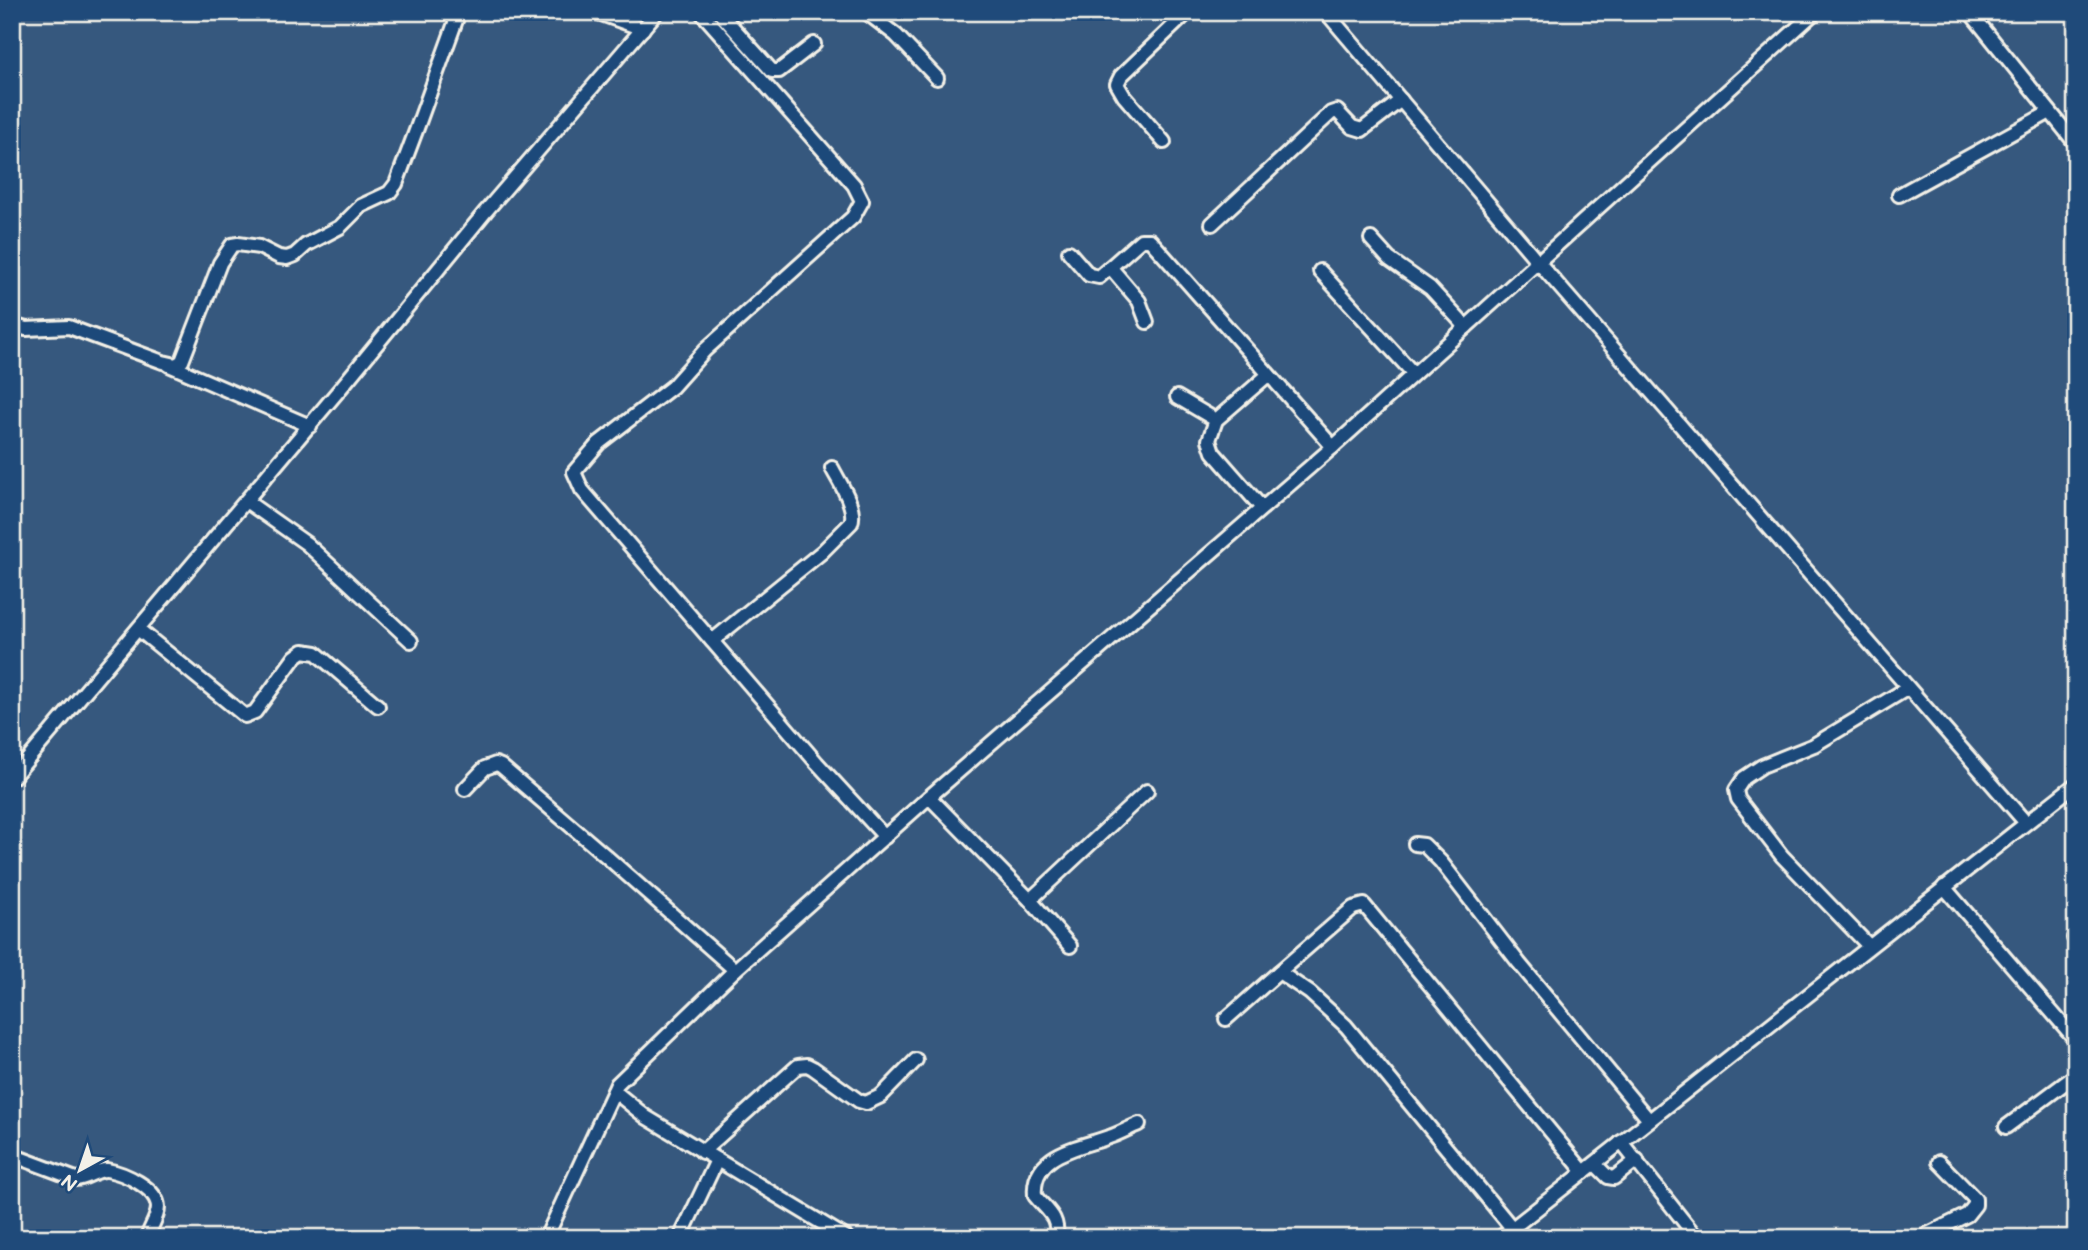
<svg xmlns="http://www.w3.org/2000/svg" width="2088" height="1250" viewBox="0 0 2088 1250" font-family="'Balsamiq Sans',sans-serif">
<rect width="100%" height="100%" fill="#36587e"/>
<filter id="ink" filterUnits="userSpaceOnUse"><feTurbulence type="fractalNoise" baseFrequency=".0143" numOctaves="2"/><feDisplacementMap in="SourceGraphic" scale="14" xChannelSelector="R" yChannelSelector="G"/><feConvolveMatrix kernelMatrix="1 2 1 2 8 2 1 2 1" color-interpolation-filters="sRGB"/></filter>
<g filter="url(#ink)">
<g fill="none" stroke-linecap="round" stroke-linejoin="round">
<g stroke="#f4f1e8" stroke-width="18">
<g id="minor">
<polyline points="596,12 643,29"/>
<polyline points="701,12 854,185 862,201 853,217 705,350 672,387 599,443 574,472 582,490 817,763 885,837"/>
<polyline points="719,12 772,71 779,71 814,44"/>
<polyline points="866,12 896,35 937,78"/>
<polyline points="1326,12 1539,263 2026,823"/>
<polyline points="1970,12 2076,144"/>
<polyline points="1164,142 1124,96 1117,84 1121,76 1188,12"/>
<polyline points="1899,195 2050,112"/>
<polyline points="1212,224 1331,113 1337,111 1352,127 1362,130 1401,100"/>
<polyline points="1371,239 1389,259 1430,288 1466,327"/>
<polyline points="1069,252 1089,275 1099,277 1141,240 1150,240 1333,447"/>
<polyline points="1111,268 1139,301 1147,322"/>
<polyline points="1320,271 1413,373"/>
<polyline points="12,325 26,329 69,327 163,362 176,365 182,361 220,263 232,245 238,244 259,247 279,257 287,258 295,255 306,245 340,227 361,206 389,193 396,184 417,128 459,12"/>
<polyline points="169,365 310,426"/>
<polyline points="1177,397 1216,420"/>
<polyline points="246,501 307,544 411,641"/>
<polyline points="1262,508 1213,452 1209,440 1216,420 1268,375"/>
<polyline points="138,629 245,716 255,712 295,657 303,651 316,653 378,706"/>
<path d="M712,641L822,552L851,523C857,507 839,482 832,468"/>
<polyline points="12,778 340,389 486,211 657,12"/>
<polyline points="465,789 485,768 496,764 501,766 607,857 735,970"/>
<polyline points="929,797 1030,900 1070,946"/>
<polyline points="1415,844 1424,845 1441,862 1519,963 1649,1120"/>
<polyline points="1944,887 2076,1040"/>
<polyline points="1030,900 1147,791"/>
<polyline points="2074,938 2076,940"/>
<polyline points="1869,946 1782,856 1738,799 1736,790 1744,778 1762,766 1814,745 1908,688"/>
<polyline points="1279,972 1353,908 1364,905 1584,1172"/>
<polyline points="1226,1019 1279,972 1310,993 1346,1026 1512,1228"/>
<polyline points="2006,1127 2076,1075"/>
<polyline points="1621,1142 1697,1238"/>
<polyline points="702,1152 798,1066 807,1065 813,1068 859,1101 866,1103 881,1096 916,1060"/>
<path d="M12,1155L76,1179C87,1179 96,1169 107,1170C124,1173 157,1188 158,1207C158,1217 150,1228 147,1238"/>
<polyline points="1595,1164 1608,1177 1614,1178 1637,1160"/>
<polyline points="546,1238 614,1091"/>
<polyline points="680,1238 717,1160"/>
<polyline points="847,1238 646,1117 614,1091 617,1084 735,970 929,797 1333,447 1815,12"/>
<path d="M1056,1238C1059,1216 1047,1211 1035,1196C1031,1153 1079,1148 1109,1137C1119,1134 1129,1128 1139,1124"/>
<polyline points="1500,1238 2076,784"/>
<polyline points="1926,1238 1928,1234 1967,1215 1975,1205 1975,1199 1939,1162"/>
</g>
</g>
<use href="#minor" stroke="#1f4a7a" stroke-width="12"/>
</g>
</g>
<rect width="2088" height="1250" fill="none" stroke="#1f4a7a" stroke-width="42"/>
<rect x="21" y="21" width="2046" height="1208" fill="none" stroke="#f4f1e8" stroke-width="2.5" filter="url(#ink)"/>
<g transform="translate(80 1170) rotate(220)" stroke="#1f4a7a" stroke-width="5" paint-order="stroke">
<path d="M0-5L12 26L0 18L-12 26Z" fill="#f4f1e8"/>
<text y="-10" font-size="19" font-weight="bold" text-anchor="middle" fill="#f4f1e8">N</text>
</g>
</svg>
